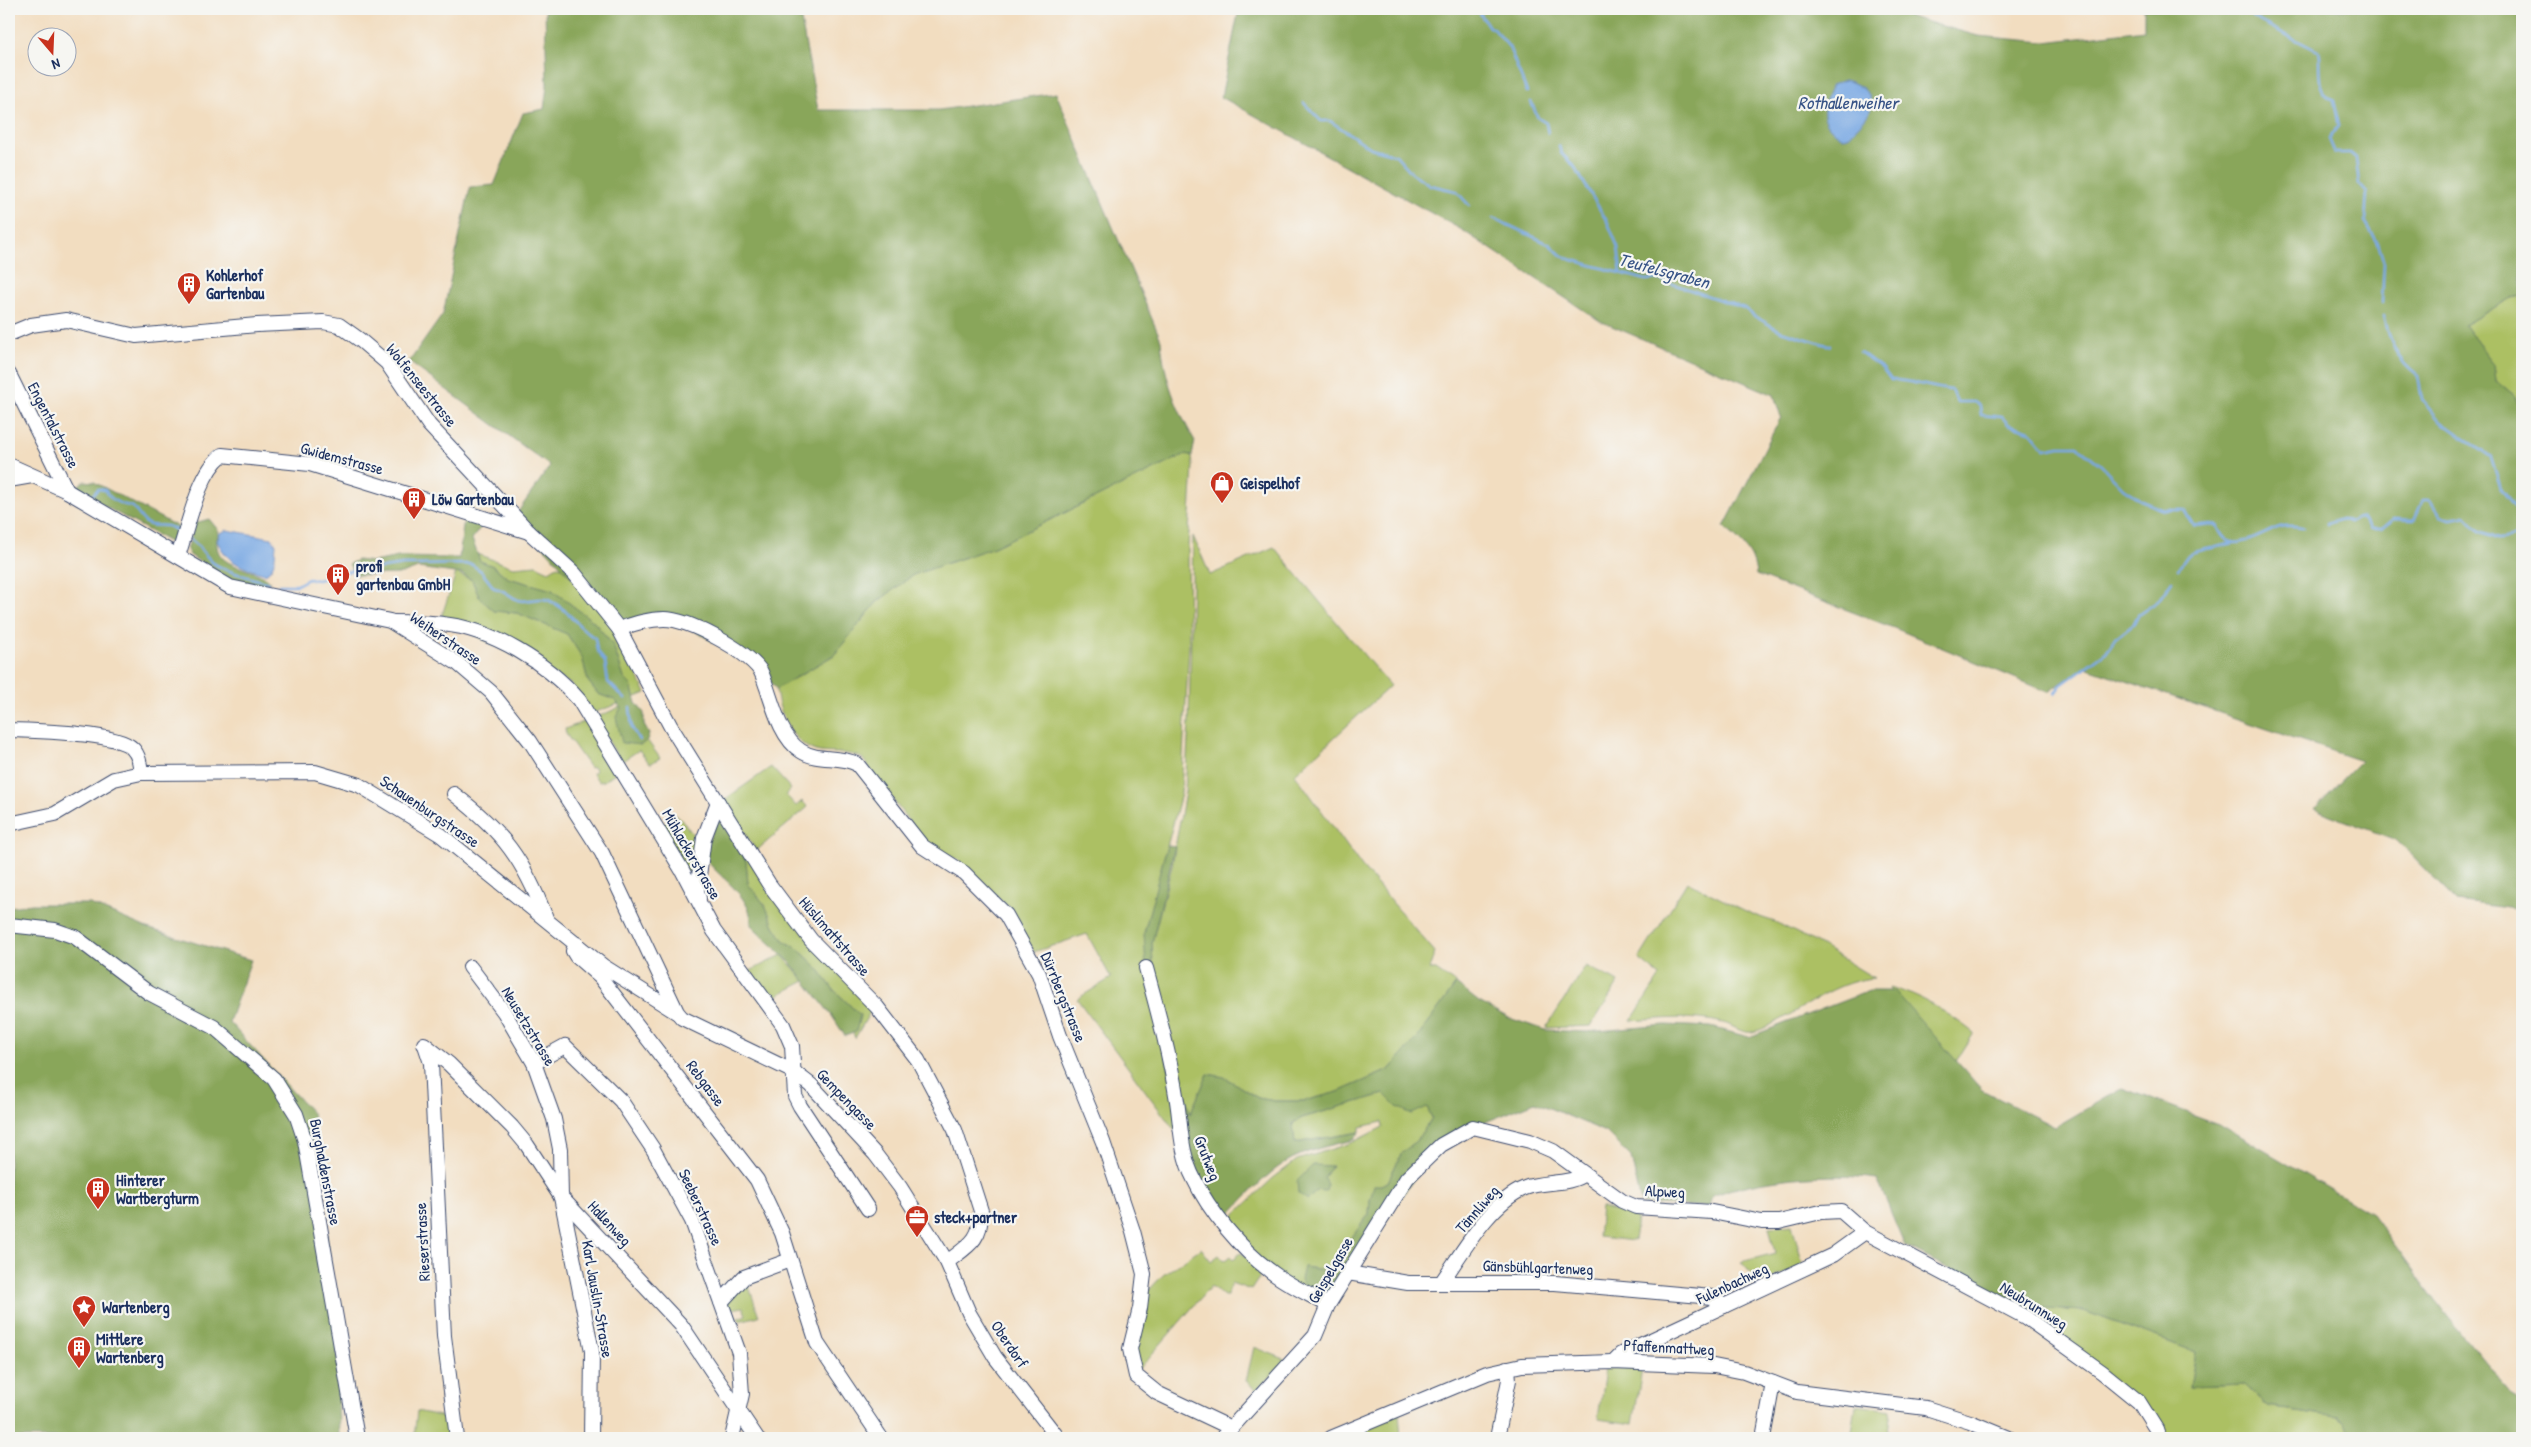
<svg xmlns="http://www.w3.org/2000/svg" width="2531" height="1447" viewBox="0 0 2531 1447" font-family="'Patrick Hand',sans-serif">
<rect width="100%" height="100%" fill="#f6f6f2"/>
<filter id="ink" filterUnits="userSpaceOnUse"><feTurbulence type="fractalNoise" baseFrequency=".02" numOctaves="2"/><feDisplacementMap in="SourceGraphic" scale="10" xChannelSelector="R" yChannelSelector="G"/><feConvolveMatrix kernelMatrix="1 2 1 2 8 2 1 2 1" color-interpolation-filters="sRGB"/></filter>
<filter id="wash" filterUnits="userSpaceOnUse"><feTurbulence type="fractalNoise" baseFrequency=".0096" numOctaves="4" result="noise"/><feDisplacementMap in="SourceGraphic" scale="20" xChannelSelector="R" yChannelSelector="G"/><feGaussianBlur stdDeviation="1.12" result="paint"/><feColorMatrix in="noise" values="0 0 0 0 0 0 0 0 0 0 0 0 0 0 0 0 0 1.4 0 .05"/><feComposite in="paint" operator="in"/></filter>
<g filter="url(#wash)">
<rect width="100%" height="100%" fill="#f2ddc0"/>
<g fill="#acc064" stroke="#647861">
<polygon points="2522,296 2522,411 2514,396 2496,381 2494,364 2464,325 2511,298"/>
<path d="M1186,454L1192,456L1193,466L1188,547L1189,646L1181,794L1144,933L1181,1139L1077,999L1111,978L1087,934L1034,952L1006,905L958,860L924,842L862,758C847,751 836,754 820,752C794,748 778,712 776,689L834,655L877,602L913,575L994,547Z"/>
<polygon points="1193,536 1210,575 1274,547 1390,686 1295,774 1362,867 1435,952 1430,966 1431,970 1436,970 1456,984 1418,1037 1389,1070 1338,1092 1304,1101 1275,1101 1258,1098 1224,1077 1208,1074 1190,1114 1153,966 1152,943 1172,865 1185,792 1189,721"/>
<polygon points="477,554 513,567 536,565 549,571 557,566 562,567 612,624 646,693 634,698 631,685 624,678 613,645 594,622 552,590 508,578 493,566 480,561"/>
<polygon points="456,573 472,580 479,597 494,611 517,613 567,634 582,657 588,681 598,694 615,700 618,704 593,713 571,684 441,618"/>
<polygon points="620,707 641,745 647,740 660,758 650,764 639,750 621,762 595,718"/>
<polygon points="589,720 619,770 604,781 599,782 593,774 595,770 593,767 590,768 566,734 565,729"/>
<polygon points="771,767 791,789 786,795 796,806 802,801 808,807 756,851 724,800"/>
<path d="M674,814C681,816 683,822 688,828C705,849 698,854 692,879L660,828Z"/>
<polygon points="716,821 722,821 872,1009 855,1038 853,1033 856,1031 860,1015 834,990 816,966 797,948 784,941 774,926 765,905 748,884 746,861 725,825"/>
<path d="M1687,882L1754,915L1775,922L1815,942L1874,978C1839,981 1814,1001 1784,1018C1774,1023 1763,1030 1752,1032C1741,1034 1733,1025 1723,1023C1694,1015 1660,1019 1631,1021L1660,976L1639,959Z"/>
<polygon points="782,955 805,981 774,997 768,998 748,972"/>
<polygon points="1586,966 1619,982 1591,1026 1546,1028"/>
<path d="M1889,987C1922,996 1947,1012 1974,1033L1955,1063L1893,1005Z"/>
<polygon points="1384,1094 1397,1107 1427,1107 1432,1118 1416,1141 1401,1154 1388,1182 1381,1185 1370,1200 1369,1214 1330,1267 1324,1270 1304,1267 1304,1290 1269,1271 1225,1224 1272,1179 1297,1160 1351,1143 1383,1127 1382,1122 1360,1127 1360,1132 1294,1143 1293,1123 1302,1118"/>
<polygon points="1601,1207 1637,1218 1634,1241 1598,1237"/>
<polygon points="1792,1225 1803,1265 1761,1285 1741,1262 1775,1253 1769,1227"/>
<polygon points="1201,1248 1211,1261 1219,1255 1224,1261 1230,1256 1233,1259 1241,1253 1265,1269 1251,1290 1231,1283 1227,1296 1224,1296 1211,1286 1139,1369 1136,1350 1147,1292 1163,1275"/>
<polygon points="746,1278 759,1316 739,1321 738,1318 746,1315 743,1307 727,1310 727,1300"/>
<polygon points="2025,1308 2084,1311 2196,1352 2190,1387 2244,1385 2267,1407 2339,1417 2357,1438 2159,1438 2148,1415 2025,1317"/>
<polygon points="1254,1347 1287,1360 1257,1390 1246,1381"/>
<polygon points="1605,1368 1642,1369 1633,1424 1598,1419"/>
<polygon points="1856,1405 1891,1410 1887,1438 1851,1438"/>
<polygon points="417,1411 448,1418 451,1438 414,1438"/>
<polygon points="1399,1411 1401,1438 1340,1438"/>
</g>
<g fill="#89a65a" stroke="#526a5c">
<path d="M545,9H799L818,110H939L1056,93L1161,340C1164,378 1176,408 1195,441L1192,456L1186,454L994,547L913,575L877,602L834,655L776,689L761,671L680,622L619,629L515,516L550,466L409,362L443,314L470,187L494,185L523,113L544,109L547,86Z"/>
<path d="M1239,9H1882L1978,36L2045,42L2144,30V9H2522V296L2511,298L2464,325L2494,364L2496,381L2514,396L2522,411V910L2456,901L2396,840L2314,809L2361,761L2085,667L2048,692L1899,630L1756,575C1754,552 1741,542 1724,527L1781,417L1774,395L1600,321L1462,230L1221,97Z"/>
<polygon points="84,481 94,482 178,527 181,534 175,545 77,491 79,485"/>
<polygon points="464,518 483,524 472,539 480,561 493,566 508,578 552,590 594,622 613,645 624,678 631,685 636,703 644,713 644,725 649,734 647,740 641,745 622,743 616,717 621,708 615,700 598,694 588,681 582,657 567,634 517,613 494,611 479,597 472,580 462,574 418,568 402,574 355,575 349,564 357,560 373,562 398,557 459,558"/>
<path d="M209,519L219,531C206,571 253,564 270,582L266,589L225,579L190,555L187,550L195,523Z"/>
<path d="M716,821L725,824L746,861L748,884L765,905L774,926L784,941L797,948L816,966L834,990L860,1015L856,1032L845,1036L832,1016L790,962L751,925C754,893 706,870 705,855C705,845 713,831 716,821Z"/>
<path d="M1167,845L1175,846L1152,943L1153,966L1190,1114L1208,1074L1224,1077L1258,1098L1275,1101H1304L1338,1092L1389,1070L1418,1037L1456,984L1479,1002L1509,1018L1545,1030L1587,1032L1665,1025L1711,1027L1749,1037L1869,991H1895L1982,1090L2055,1127L2122,1088L2221,1125L2372,1214L2444,1312L2512,1395L2522,1401V1438H2357L2339,1417L2267,1407L2244,1385L2190,1387L2196,1352L2084,1311L2025,1308L1905,1246L1877,1179C1827,1172 1759,1178 1712,1196L1709,1207L1641,1203L1631,1157L1606,1132L1535,1102L1473,1127L1430,1155L1328,1305L1305,1291L1301,1279L1304,1267L1324,1270L1330,1267L1369,1214L1370,1200L1374,1185H1381L1388,1182L1401,1154L1416,1141L1432,1118L1427,1107L1412,1114L1397,1107L1384,1094L1302,1118L1293,1123L1295,1143L1360,1132L1354,1140C1335,1144 1316,1148 1298,1156C1269,1168 1245,1199 1223,1221L1193,1178L1146,968L1144,933Z"/>
<polygon points="32,904 90,904 147,928 251,960 229,1022 313,1114 337,1325 339,1438 9,1438 9,907"/>
<polygon points="1313,1165 1332,1166 1324,1178 1327,1185 1326,1191 1317,1190 1308,1200 1298,1193 1297,1181"/>
</g>
<g fill="#79a8e3" stroke="#4a6ca0">
<path d="M1844,80C1859,83 1878,95 1869,113C1864,121 1854,130 1848,137L1843,138C1818,122 1821,110 1832,85Z"/>
<path d="M227,530L272,538L276,544C275,555 276,569 265,574C242,568 227,562 217,541L220,533Z"/>
</g>
<g fill="none" stroke-linecap="round" stroke-linejoin="round">
<g stroke="#79a8e3" stroke-width="2.5">
<polyline points="1477,9 1489,27 1494,29 1509,47 1527,92"/>
<path d="M2242,9L2261,22L2318,51C2322,68 2313,91 2334,100L2339,126L2329,139L2335,153H2350L2356,158L2359,184L2367,193L2365,221L2378,243L2384,263L2382,303"/>
<polyline points="1531,102 1538,118 1546,123 1548,133"/>
<polyline points="1304,103 1321,121 1330,121 1371,148 1396,155 1412,173 1430,185 1456,191 1469,205"/>
<polyline points="1559,146 1561,153 1574,166 1608,223 1618,247 1621,273"/>
<polyline points="1493,218 1549,244 1561,255 1569,259 1646,280 1658,279 1744,308 1754,316 1781,331 1830,346"/>
<path d="M2384,316C2391,343 2395,359 2418,376L2422,399L2440,421L2491,457L2501,489L2522,516"/>
<path d="M1860,352L1883,369L1891,380C1912,380 1931,388 1952,390L1957,402H1974L1980,406L1981,415L2002,417L2008,424L2030,431L2045,449L2060,446H2077L2101,465L2123,488L2142,501L2164,510H2184L2193,525C2202,527 2208,522 2217,525C2229,560 2258,534 2280,527C2288,524 2296,527 2304,527"/>
<path d="M89,499L98,489L105,490C111,501 120,504 133,507C137,512 141,519 146,523C155,530 163,519 180,533"/>
<polyline points="2327,524 2342,519 2350,522 2358,518 2364,519 2371,529 2381,529 2393,519 2414,520 2423,500 2430,500 2440,516 2451,519 2466,516 2480,531 2501,539 2522,535"/>
<path d="M190,539C199,545 204,554 212,562C224,572 253,578 268,583"/>
<polyline points="2178,569 2188,555 2194,552 2234,543"/>
<path d="M279,585H297L308,579L318,580L357,569L383,568L403,565L471,564L481,571L494,588C504,589 509,596 518,600C527,603 539,596 548,600C570,609 576,627 595,638L597,650L605,662L608,682L625,699"/>
<polyline points="2055,693 2061,685 2106,652 2115,639 2133,625 2138,615 2158,601 2172,581"/>
<polyline points="630,707 632,728 639,740"/>
</g>
</g>
</g>
<g filter="url(#ink)">
<g fill="none" stroke-linecap="round" stroke-linejoin="round">
<g stroke="#3b496d" stroke-width="16">
<g id="minor">
<path d="M9,334L31,325L66,320L136,336L257,325L323,322L339,325L360,340L387,363L429,425L529,532L574,573L619,629L671,727L769,884L811,940L877,1007L918,1060L955,1130L981,1211C982,1240 968,1246 947,1262"/>
<polyline points="9,374 67,491"/>
<polyline points="9,465 67,491 230,587 390,621 457,663 491,692 530,741 602,853 677,1012 682,1018 794,1072 811,1085 875,1154 900,1187 947,1262 969,1313 995,1357 1058,1438"/>
<polyline points="9,480 32,476"/>
<path d="M178,556C188,527 198,474 222,455L310,464L529,532"/>
<path d="M393,622C409,622 427,622 443,624C492,629 547,663 579,700L682,870L714,931L783,1025L792,1046L795,1096L800,1106L868,1209"/>
<path d="M619,629C634,624 648,619 664,619C689,619 745,650 760,670C763,675 765,683 767,688C774,709 782,739 801,751C818,762 839,755 857,764L922,846L964,873L1006,915L1039,974L1060,1036L1103,1142L1133,1231L1144,1274L1140,1308L1130,1349L1136,1376L1157,1393L1231,1428"/>
<path d="M9,730C33,731 115,732 132,748C139,755 140,764 141,773"/>
<path d="M454,794C503,832 524,860 546,918"/>
<polyline points="9,824 55,814 114,779 141,773 315,772 359,785 441,835 603,966 676,1012"/>
<polyline points="699,898 697,891 704,838 718,802"/>
<polyline points="9,925 55,930 75,937 149,993 214,1027 274,1079 296,1114 305,1141 357,1438"/>
<polyline points="577,944 573,951 576,956 600,977 757,1180 782,1233 817,1343 881,1438"/>
<polyline points="470,967 504,1012 534,1063 554,1119 560,1149 561,1197 592,1351 591,1438"/>
<path d="M1146,968C1158,1012 1170,1056 1177,1101C1181,1128 1181,1155 1194,1179C1209,1211 1241,1249 1269,1270C1286,1284 1309,1294 1328,1305"/>
<polyline points="424,1044 449,1064 512,1127 527,1145 561,1197 681,1325 757,1438"/>
<polyline points="425,1045 431,1063 444,1336 457,1438"/>
<polyline points="534,1063 565,1046 621,1101 653,1149 692,1221 739,1353 742,1394 732,1438"/>
<polyline points="1348,1273 1408,1283 1555,1283 1634,1290 1712,1297 1724,1306"/>
<path d="M1441,1283C1462,1253 1490,1202 1525,1188C1542,1181 1571,1185 1584,1174"/>
<polyline points="721,1302 744,1277 790,1260"/>
<polyline points="1613,1362 1621,1354 1833,1255 1865,1232"/>
<polyline points="1222,1438 1315,1336 1328,1305 1407,1178 1441,1145 1473,1127 1530,1141 1553,1151 1622,1201 1636,1207 1712,1212 1762,1222 1779,1222 1821,1212 1841,1211 1865,1232 2025,1317 2102,1372 2139,1402 2156,1429 2159,1438"/>
<polyline points="1331,1438 1487,1373 1522,1365 1613,1362 1714,1366 1744,1372 1797,1392 1926,1408 1970,1422 2009,1438"/>
<polyline points="1497,1438 1509,1380 1508,1368"/>
<polyline points="1763,1438 1773,1383"/>
</g>
</g>
<use href="#minor" stroke="#fff" stroke-width="14"/>
</g>
</g>
<defs>
<g id="building-pin" transform="scale(1.25)"><path d="M0 17L-7.5 6A9.5 9.5 0 1 1 7.5 6Z" fill="#c8321e" stroke="#f6f6f2"/><path d="M-4-6H4V6H1V3H-1V6H-4ZM-2.5-4.3h1.7v1.8h-1.7ZM.8-4.3h1.7v1.8H.8ZM-2.5-1h1.7V.8h-1.7ZM.8-1h1.7V.8H.8Z" fill="#fff"/></g>
<g id="shop-pin" transform="scale(1.25)"><path d="M0 17L-7.5 6A9.5 9.5 0 1 1 7.5 6Z" fill="#c8321e" stroke="#f6f6f2"/><path d="M-5-2.5h2.3a2.7 3.5 0 0 1 5.4 0H5L5.5 6h-11ZM-1.5-2.5h3a1.5 2.3 0 0 0-3 0Z" fill="#fff"/></g>
<g id="office-pin" transform="scale(1.25)"><path d="M0 17L-7.5 6A9.5 9.5 0 1 1 7.5 6Z" fill="#c8321e" stroke="#f6f6f2"/><path d="M-6-3h4V-5.5h4V-3h4V5H-6ZM-1-4.5V-3h2v-1.5ZM-6 0V1H6V0Z" fill="#fff"/></g>
<g id="sight-pin" transform="scale(1.25)"><path d="M0 17L-7.5 6A9.5 9.5 0 1 1 7.5 6Z" fill="#c8321e" stroke="#f6f6f2"/><path d="M0-6L1.8-2.2L6-1.7L2.9 1.2L3.7 5.4L0 3.3L-3.7 5.4L-2.9 1.2L-6-1.7L-1.8-2.2Z" fill="#fff"/></g>
</defs>
<g fill-rule="evenodd">
<use href="#building-pin" x="189" y="284"/>
<use href="#shop-pin" x="1222" y="483"/>
<use href="#building-pin" x="414" y="499"/>
<use href="#building-pin" x="338" y="575"/>
<use href="#building-pin" x="98" y="1189"/>
<use href="#office-pin" x="917" y="1217"/>
<use href="#sight-pin" x="84" y="1307"/>
<use href="#building-pin" x="79" y="1348"/>
</g>
<g text-anchor="middle" stroke-width="4.5" stroke-linejoin="round" paint-order="stroke">
<g font-size="16" font-weight="bold" fill="#1b2f5e" stroke="#f6f6f2" text-anchor="start">
<text x="206" y="281">Kohlerhof<tspan x="206" dy="18">Gartenbau</tspan></text>
<text x="1240" y="489">Geispelhof</text>
<text x="432" y="505">Löw Gartenbau</text>
<text x="356" y="572">profi<tspan x="356" dy="18">gartenbau GmbH</tspan></text>
<text x="116" y="1186">Hinterer<tspan x="116" dy="18">Wartbergturm</tspan></text>
<text x="934" y="1223">steck+partner</text>
<text x="102" y="1313">Wartenberg</text>
<text x="96" y="1345">Mittlere<tspan x="96" dy="18">Wartenberg</tspan></text>
</g>
<g font-size="16" fill="#1b2f5e" stroke="#f6f6f2">
<text transform="translate(422 385) rotate(51)" y="6">Wolfenseestrasse</text>
<text transform="translate(54 425) rotate(63)" y="6">Engentalstrasse</text>
<text transform="translate(342 458) rotate(15)" y="6">Gwidemstrasse</text>
<text transform="translate(446 638) rotate(34)" y="6">Weiherstrasse</text>
<text transform="translate(430 811) rotate(34)" y="6">Schauenburgstrasse</text>
<text transform="translate(692 854) rotate(60)" y="6">Mühlackerstrasse</text>
<text transform="translate(835 936) rotate(49)" y="6">Hüslimattstrasse</text>
<text transform="translate(1064 997) rotate(68)" y="6">Dürrbergstrasse</text>
<text transform="translate(529 1026) rotate(59)" y="6">Neusetzstrasse</text>
<text transform="translate(706 1083) rotate(53)" y="6">Rebgasse</text>
<text transform="translate(847 1099) rotate(46)" y="6">Gempengasse</text>
<text transform="translate(1208 1158) rotate(69)" y="6">Grutweg</text>
<text transform="translate(326 1172) rotate(79)" y="6">Burghaldenstrasse</text>
<text transform="translate(1665 1191) rotate(3)" y="6">Alpweg</text>
<text transform="translate(701 1207) rotate(65)" y="6">Seeberstrasse</text>
<text transform="translate(1477 1209) rotate(-49)" y="6">Tännliweg</text>
<text transform="translate(610 1223) rotate(47)" y="6">Hallenweg</text>
<text transform="translate(422 1242) rotate(-93)" y="6">Rieserstrasse</text>
<text transform="translate(1538 1267) rotate(2)" y="6">Gänsbühlgartenweg</text>
<text transform="translate(1330 1270) rotate(-60)" y="6">Geispelgasse</text>
<text transform="translate(1732 1283) rotate(-25)" y="6">Fulenbachweg</text>
<text transform="translate(598 1299) rotate(80)" y="6">Karl Jauslin-Strasse</text>
<text transform="translate(2034 1305) rotate(32)" y="6">Neubrunnweg</text>
<text transform="translate(1010 1344) rotate(56)" y="6">Oberdorf</text>
<text transform="translate(1669 1347) rotate(3)" y="6">Pfaffenmattweg</text>
</g>
<g font-size="18" font-style="italic" fill="#375386" stroke="#f6f6f2">
<text x="1848" y="109">Rothallenweiher</text>
<text transform="translate(1664 271) rotate(15)" y="6">Teufelsgraben</text>
</g>
</g>
<rect width="2531" height="1447" fill="none" stroke="#f6f6f2" stroke-width="30"/>
<g transform="translate(52 52) rotate(161)"><circle r="24" fill="#f6f6f2" stroke="#9ea6b7"/>
<path d="M0-4L9 19L0 12L-9 19Z" fill="#c8321e"/>
<text y="-8" font-size="14" font-weight="bold" text-anchor="middle" fill="#1b2f5e">N</text>
</g>
</svg>
